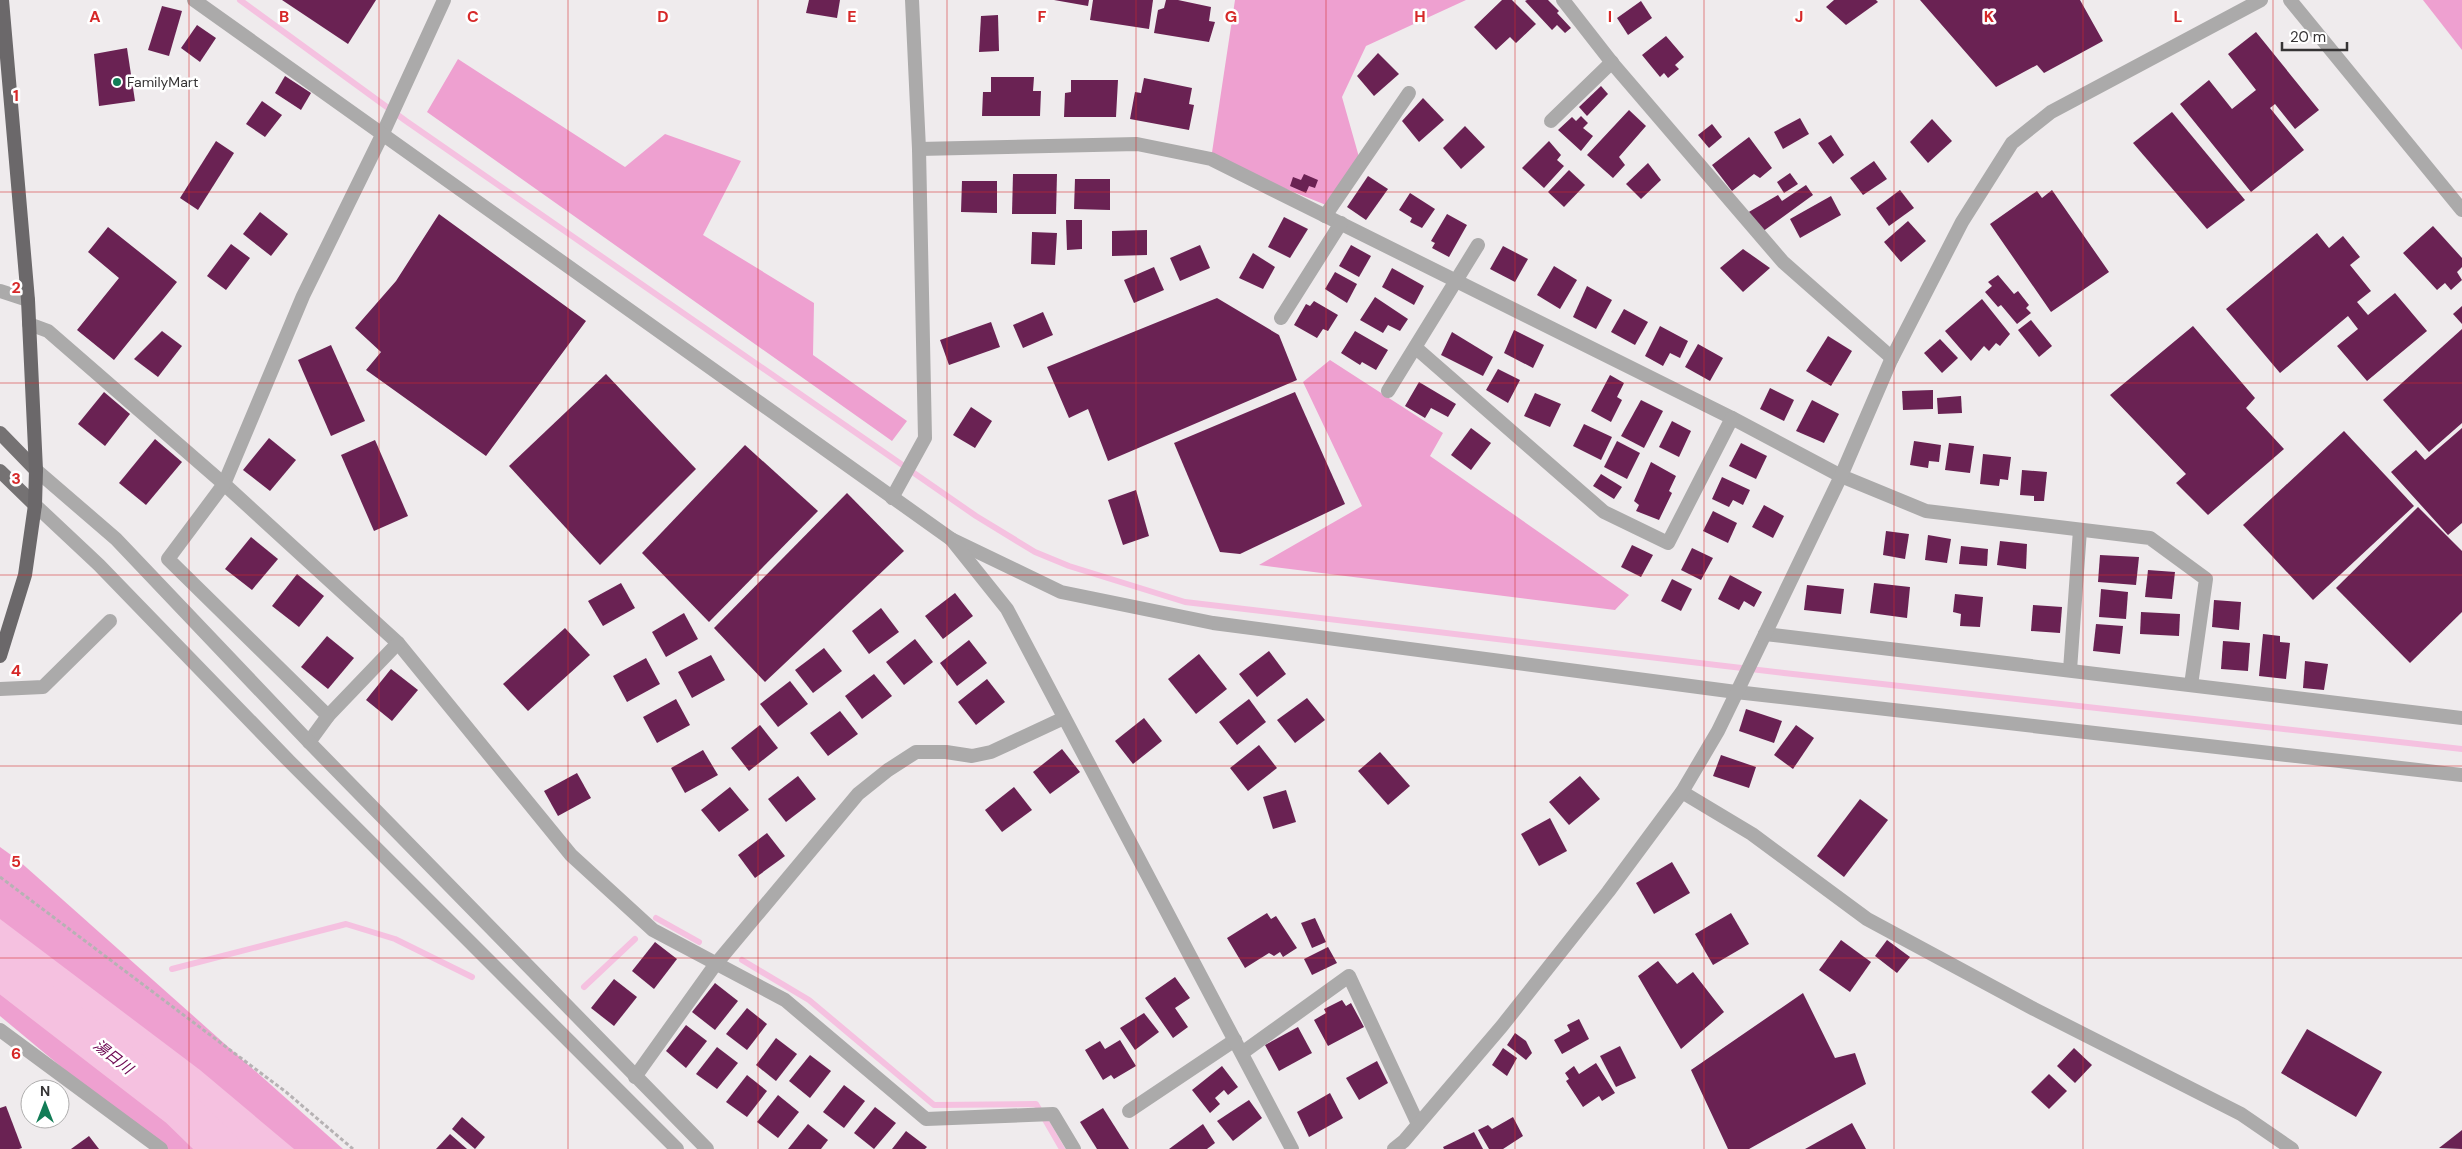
<svg xmlns="http://www.w3.org/2000/svg" width="2462" height="1149" viewBox="0 0 2462 1149" font-family="'DM Sans','Noto Sans JP',sans-serif">
<rect width="100%" height="100%" fill="#efebed"/>
<g fill="#eea0d0">
<polygon points="1235,0 1466,0 1366,46 1342,97 1359,157 1331,207 1211,159"/>
<polygon points="2423,0 2462,0 2462,50"/>
<polygon points="458,59 625,167 665,134 741,161 703,235 814,303 813,355 907,421 892,441 427,112"/>
<polygon points="1330,360 1443,433 1430,456 1629,595 1615,610 1259,565 1362,506 1303,382"/>
<polygon points="0,847 18,860 343,1149 160,1149 0,1016"/>
</g>
<polygon fill="#f5c1e0" points="0,919 200,1070 294,1149 223,1149 0,963"/>
<g fill="none" stroke-linecap="round" stroke-linejoin="round">
<g stroke="#f5c1e0" stroke-width="6">
<polyline points="240,0 406,121 976,516 1035,552 1069,566 1185,602 1784,673 2462,749"/>
<polyline points="656,918 699,942"/>
<polyline points="742,960 809,1000 934,1105 1036,1104 1062,1149"/>
<polyline points="172,969 346,924 395,939 472,977"/>
<polyline points="584,987 635,939"/>
</g>
<polyline stroke="#f5c1e0" stroke-width="39" points="0,970 179,1108 221,1149"/>
</g>
<g fill="#6a2253">
<polygon points="282,0 376,0 348,44"/>
<polygon points="809,0 840,0 837,18 806,13"/>
<polygon points="1054,0 1089,0 1088,6"/>
<polygon points="1093,0 1153,0 1149,29 1090,20"/>
<polygon points="1166,0 1178,0 1211,7 1209,21 1215,22 1209,42 1154,33 1158,10 1164,8"/>
<polygon points="1502,0 1512,0 1536,24 1516,43 1510,37 1496,50 1474,27"/>
<polygon points="1527,0 1548,0 1559,11 1557,13 1571,28 1565,33 1557,25 1552,30 1525,1"/>
<polygon points="1834,0 1876,0 1878,2 1846,25 1826,7"/>
<polygon points="1920,0 2080,0 2103,41 2044,73 2037,65 1996,87"/>
<polygon points="1641,1 1652,18 1628,35 1617,18"/>
<polygon points="162,6 182,11 169,56 148,50"/>
<polygon points="998,15 999,51 979,52 981,16"/>
<polygon points="197,25 216,38 200,62 181,48"/>
<polygon points="2256,32 2319,110 2295,129 2275,104 2270,108 2304,150 2251,192 2180,104 2209,80 2232,109 2256,90 2228,54"/>
<polygon points="1666,36 1684,57 1675,65 1679,69 1668,78 1664,73 1660,77 1642,55"/>
<polygon points="127,48 135,101 99,106 94,54"/>
<polygon points="1378,53 1399,74 1374,96 1357,76"/>
<polygon points="285,76 311,93 301,110 275,93"/>
<polygon points="991,77 1034,77 1033,91 1041,91 1040,116 982,116 983,92 991,92"/>
<polygon points="1144,78 1192,88 1189,104 1194,105 1189,130 1130,119 1135,92 1141,93"/>
<polygon points="1071,80 1118,80 1116,117 1064,117 1065,93 1071,92"/>
<polygon points="1601,86 1608,94 1587,116 1579,107"/>
<polygon points="1423,98 1444,120 1419,142 1402,121"/>
<polygon points="262,101 282,115 265,137 246,124"/>
<polygon points="1629,110 1646,126 1619,157 1625,165 1613,178 1587,155"/>
<polygon points="2172,112 2245,200 2207,229 2133,143"/>
<polygon points="1581,116 1588,123 1583,128 1593,136 1581,151 1558,130 1572,117 1576,121"/>
<polygon points="1800,118 1809,134 1783,149 1774,132"/>
<polygon points="1932,119 1952,141 1928,163 1910,142"/>
<polygon points="1712,124 1722,137 1709,148 1698,135"/>
<polygon points="1465,126 1485,147 1461,169 1443,148"/>
<polygon points="1831,135 1844,155 1833,164 1818,143"/>
<polygon points="1749,137 1772,168 1760,178 1754,174 1732,191 1712,165"/>
<polygon points="216,141 234,153 198,210 180,198"/>
<polygon points="1549,141 1561,155 1557,160 1564,166 1544,188 1522,168"/>
<polygon points="1874,161 1887,179 1863,195 1850,178"/>
<polygon points="1648,163 1661,180 1641,199 1626,184"/>
<polygon points="1569,170 1585,185 1564,207 1548,192"/>
<polygon points="1790,173 1798,184 1784,193 1777,182"/>
<polygon points="1013,174 1057,174 1056,214 1012,214"/>
<polygon points="1304,174 1318,180 1315,188 1309,186 1306,193 1290,186 1293,177 1301,180"/>
<polygon points="1368,176 1388,189 1366,220 1347,207"/>
<polygon points="1075,179 1110,179 1110,210 1074,209"/>
<polygon points="962,181 997,181 997,213 961,212"/>
<polygon points="1806,185 1813,195 1762,232 1747,213 1778,195 1782,201"/>
<polygon points="1900,190 1914,208 1889,226 1876,208"/>
<polygon points="2052,190 2109,272 2051,312 1990,224 2037,191 2042,198"/>
<polygon points="1410,193 1435,209 1422,228 1410,222 1412,218 1399,210"/>
<polygon points="1831,196 1841,215 1800,238 1790,219"/>
<polygon points="260,212 288,234 271,256 243,234"/>
<polygon points="439,214 586,321 486,456 366,370 381,352 355,328 396,281"/>
<polygon points="1447,214 1467,225 1449,257 1432,248 1435,243 1431,241"/>
<polygon points="1284,217 1308,229 1290,258 1268,247"/>
<polygon points="1066,220 1082,220 1082,249 1067,250"/>
<polygon points="1908,221 1926,241 1901,262 1884,242"/>
<polygon points="2433,226 2462,258 2462,267 2457,272 2462,280 2451,290 2445,283 2437,290 2403,253"/>
<polygon points="108,227 177,282 114,360 77,330 119,278 88,252"/>
<polygon points="1147,230 1147,255 1112,256 1112,231"/>
<polygon points="1032,232 1057,233 1055,265 1031,264"/>
<polygon points="2317,233 2329,248 2343,236 2360,257 2350,265 2371,291 2357,302 2368,315 2395,293 2427,331 2367,381 2337,346 2358,329 2348,316 2280,373 2226,309"/>
<polygon points="231,244 250,258 226,290 207,276"/>
<polygon points="1200,245 1210,268 1180,281 1170,258"/>
<polygon points="1351,245 1371,256 1359,277 1339,266"/>
<polygon points="1503,246 1528,259 1515,282 1490,269"/>
<polygon points="1743,249 1770,268 1743,292 1720,268"/>
<polygon points="1253,253 1275,267 1263,289 1239,278"/>
<polygon points="1554,266 1577,280 1560,309 1537,295"/>
<polygon points="1154,267 1164,290 1134,303 1124,280"/>
<polygon points="1392,268 1424,286 1414,305 1382,287"/>
<polygon points="1335,272 1357,284 1347,303 1325,289"/>
<polygon points="1998,275 2014,294 2018,291 2029,305 2026,308 2031,313 2017,324 2001,305 1998,307 1985,292 1992,286 1988,282"/>
<polygon points="1587,286 1612,300 1596,329 1573,317"/>
<polygon points="1375,297 1408,319 1400,331 1388,325 1383,333 1360,320"/>
<polygon points="1217,298 1279,335 1297,380 1108,461 1088,409 1069,418 1047,367"/>
<polygon points="1982,299 2010,334 2000,346 1996,343 1989,351 1984,346 1971,361 1945,331"/>
<polygon points="1314,301 1338,315 1328,331 1323,329 1317,338 1294,325 1306,304 1310,306"/>
<polygon points="2462,306 2462,324 2453,314"/>
<polygon points="1624,309 1648,322 1635,345 1611,332"/>
<polygon points="1043,312 1053,335 1023,348 1013,325"/>
<polygon points="2031,320 2052,346 2039,357 2018,330"/>
<polygon points="991,322 1000,347 949,365 940,340"/>
<polygon points="1660,326 1688,341 1680,358 1670,353 1663,366 1645,356"/>
<polygon points="2193,326 2255,398 2246,408 2284,449 2208,515 2176,483 2186,474 2110,395"/>
<polygon points="2462,329 2462,423 2429,452 2383,400"/>
<polygon points="1514,330 1544,345 1533,368 1504,353"/>
<polygon points="162,331 182,346 158,377 134,359"/>
<polygon points="1355,331 1388,350 1376,370 1362,362 1360,365 1341,353"/>
<polygon points="1452,332 1493,357 1483,376 1441,355"/>
<polygon points="1828,336 1852,351 1831,386 1806,371"/>
<polygon points="1940,339 1958,358 1942,373 1924,353"/>
<polygon points="1698,344 1723,358 1710,381 1685,367"/>
<polygon points="331,345 365,421 331,436 298,360"/>
<polygon points="1498,369 1520,380 1508,403 1486,390"/>
<polygon points="606,374 696,469 600,565 509,466"/>
<polygon points="1610,375 1624,383 1617,397 1622,400 1611,422 1591,411"/>
<polygon points="1419,382 1456,404 1448,417 1431,408 1425,418 1405,406"/>
<polygon points="1770,388 1794,400 1784,421 1760,409"/>
<polygon points="1933,390 1933,409 1903,410 1902,391"/>
<polygon points="104,392 130,414 105,446 78,424"/>
<polygon points="1295,392 1345,504 1240,554 1220,552 1174,443"/>
<polygon points="1535,393 1561,404 1550,427 1524,416"/>
<polygon points="1961,396 1962,413 1938,414 1937,398"/>
<polygon points="1641,400 1663,411 1644,448 1621,436"/>
<polygon points="1812,400 1839,414 1824,443 1796,431"/>
<polygon points="971,407 992,421 975,448 953,435"/>
<polygon points="1672,421 1691,431 1679,457 1659,447"/>
<polygon points="1584,424 1612,437 1601,460 1573,446"/>
<polygon points="1471,428 1491,443 1471,470 1451,455"/>
<polygon points="2462,428 2462,523 2448,535 2391,472 2416,450 2425,460"/>
<polygon points="2344,431 2414,506 2313,600 2243,525"/>
<polygon points="269,438 296,460 270,491 243,470"/>
<polygon points="155,439 182,462 146,505 119,483"/>
<polygon points="375,440 408,516 374,531 341,455"/>
<polygon points="1617,441 1640,453 1627,479 1604,467"/>
<polygon points="1914,441 1941,445 1939,462 1929,461 1928,468 1910,465"/>
<polygon points="1741,443 1767,456 1756,479 1729,466"/>
<polygon points="1949,443 1974,446 1970,473 1945,470"/>
<polygon points="745,445 818,511 709,622 642,553"/>
<polygon points="1983,454 2011,457 2008,480 2000,479 1999,486 1980,484"/>
<polygon points="1651,462 1676,476 1669,491 1672,493 1659,520 1636,511 1639,505 1634,501"/>
<polygon points="2022,470 2047,472 2044,501 2034,501 2034,496 2020,495"/>
<polygon points="1601,474 1622,487 1614,499 1593,486"/>
<polygon points="1722,477 1750,490 1743,505 1733,500 1729,507 1712,499"/>
<polygon points="1136,490 1149,536 1123,545 1108,500"/>
<polygon points="847,493 904,551 765,682 714,628"/>
<polygon points="1764,505 1784,516 1773,538 1752,527"/>
<polygon points="2418,507 2462,551 2462,612 2410,663 2336,588"/>
<polygon points="1713,511 1737,523 1728,543 1703,531"/>
<polygon points="1886,531 1909,534 1905,559 1883,555"/>
<polygon points="1928,535 1951,539 1947,563 1925,560"/>
<polygon points="251,537 278,559 252,590 225,569"/>
<polygon points="2000,541 2027,544 2026,569 1997,565"/>
<polygon points="1632,545 1653,555 1641,577 1621,567"/>
<polygon points="1961,546 1988,549 1987,566 1959,564"/>
<polygon points="1692,548 1713,558 1701,580 1681,570"/>
<polygon points="2100,555 2139,557 2136,585 2098,582"/>
<polygon points="2148,570 2175,572 2172,599 2145,597"/>
<polygon points="297,574 324,596 299,627 272,606"/>
<polygon points="1730,575 1762,592 1754,607 1744,601 1739,610 1718,599"/>
<polygon points="1672,579 1692,589 1681,611 1661,601"/>
<polygon points="621,583 635,608 603,626 588,601"/>
<polygon points="1874,583 1910,587 1907,618 1870,613"/>
<polygon points="1807,585 1844,589 1841,614 1804,610"/>
<polygon points="2101,589 2128,592 2126,619 2099,617"/>
<polygon points="955,593 973,616 943,639 925,616"/>
<polygon points="1955,594 1983,597 1980,627 1960,626 1961,614 1953,612"/>
<polygon points="2214,600 2241,602 2239,630 2212,627"/>
<polygon points="2033,605 2062,607 2060,633 2031,631"/>
<polygon points="881,608 899,632 869,654 852,631"/>
<polygon points="2141,612 2180,614 2179,636 2140,634"/>
<polygon points="684,613 698,639 666,657 652,632"/>
<polygon points="2096,624 2123,626 2120,654 2093,651"/>
<polygon points="565,628 590,655 528,711 503,684"/>
<polygon points="2263,634 2280,636 2280,642 2290,643 2286,679 2259,676"/>
<polygon points="327,636 354,658 328,689 301,667"/>
<polygon points="915,639 933,662 904,685 886,662"/>
<polygon points="969,640 987,663 957,686 940,663"/>
<polygon points="2223,641 2250,643 2248,671 2221,669"/>
<polygon points="824,648 842,671 813,693 795,670"/>
<polygon points="1269,651 1286,674 1257,697 1239,674"/>
<polygon points="1199,654 1227,689 1196,714 1168,679"/>
<polygon points="711,655 725,680 692,698 678,672"/>
<polygon points="646,658 660,684 627,702 613,676"/>
<polygon points="2305,661 2328,664 2324,690 2303,688"/>
<polygon points="391,669 418,690 392,721 366,700"/>
<polygon points="874,674 892,696 862,719 845,696"/>
<polygon points="987,679 1005,702 976,725 958,702"/>
<polygon points="790,681 808,704 778,727 760,704"/>
<polygon points="1307,698 1325,720 1295,743 1277,720"/>
<polygon points="676,699 690,725 657,743 643,717"/>
<polygon points="1249,699 1266,722 1237,745 1219,722"/>
<polygon points="1746,709 1782,721 1774,743 1739,731"/>
<polygon points="840,711 858,734 828,756 810,733"/>
<polygon points="1144,718 1162,741 1133,764 1115,741"/>
<polygon points="760,725 778,748 749,771 731,748"/>
<polygon points="1796,725 1814,738 1793,769 1774,755"/>
<polygon points="1259,745 1277,768 1248,791 1230,768"/>
<polygon points="1062,749 1080,772 1050,794 1033,772"/>
<polygon points="703,750 718,775 685,793 671,768"/>
<polygon points="1380,752 1410,786 1388,805 1358,771"/>
<polygon points="1721,755 1756,767 1749,788 1713,776"/>
<polygon points="577,773 591,798 558,816 544,791"/>
<polygon points="798,776 816,799 786,822 768,799"/>
<polygon points="1580,776 1600,799 1569,825 1549,802"/>
<polygon points="730,787 749,810 719,832 701,810"/>
<polygon points="1014,787 1032,810 1002,832 985,810"/>
<polygon points="1286,790 1296,822 1273,829 1263,797"/>
<polygon points="1860,799 1888,820 1844,877 1817,856"/>
<polygon points="1550,818 1567,851 1539,866 1521,834"/>
<polygon points="767,833 785,856 755,878 738,855"/>
<polygon points="1672,862 1690,893 1654,914 1636,883"/>
<polygon points="1267,913 1271,919 1276,916 1297,948 1283,957 1280,952 1274,956 1269,953 1245,968 1227,938"/>
<polygon points="1731,913 1749,944 1713,965 1695,934"/>
<polygon points="1315,918 1326,942 1312,948 1301,923"/>
<polygon points="1841,940 1871,962 1850,992 1819,970"/>
<polygon points="1887,940 1910,957 1897,973 1875,956"/>
<polygon points="655,942 677,959 654,989 632,971"/>
<polygon points="1328,947 1337,963 1312,975 1304,959"/>
<polygon points="1658,961 1677,984 1693,972 1724,1012 1681,1049 1638,976"/>
<polygon points="1175,977 1190,998 1175,1008 1188,1027 1173,1038 1145,998"/>
<polygon points="614,979 637,997 614,1026 591,1008"/>
<polygon points="715,983 738,1001 715,1030 692,1012"/>
<polygon points="1803,993 1835,1058 1855,1053 1866,1084 1749,1149 1728,1149 1691,1070"/>
<polygon points="1342,1000 1346,1006 1351,1003 1364,1027 1328,1046 1314,1020 1326,1013 1324,1009"/>
<polygon points="747,1008 767,1024 747,1050 726,1034"/>
<polygon points="1144,1013 1159,1032 1135,1050 1120,1028"/>
<polygon points="1579,1019 1589,1039 1562,1054 1554,1040 1570,1031 1567,1025"/>
<polygon points="686,1025 707,1041 686,1068 666,1051"/>
<polygon points="1298,1027 1312,1053 1279,1071 1265,1045"/>
<polygon points="2307,1029 2382,1072 2356,1117 2281,1073"/>
<polygon points="1515,1033 1526,1041 1532,1053 1526,1060 1507,1045"/>
<polygon points="776,1038 797,1054 776,1081 756,1065"/>
<polygon points="1120,1040 1136,1066 1114,1079 1111,1075 1103,1080 1085,1050 1100,1041 1105,1049"/>
<polygon points="1620,1046 1636,1078 1616,1087 1600,1056"/>
<polygon points="717,1047 738,1063 717,1089 696,1074"/>
<polygon points="1503,1048 1517,1058 1507,1076 1492,1065"/>
<polygon points="2074,1048 2092,1065 2075,1083 2057,1066"/>
<polygon points="810,1055 831,1071 810,1098 789,1081"/>
<polygon points="1377,1061 1388,1083 1359,1100 1346,1078"/>
<polygon points="1596,1063 1615,1093 1602,1101 1599,1096 1583,1107 1566,1081 1569,1079 1565,1073 1574,1066 1579,1074"/>
<polygon points="1222,1066 1238,1087 1228,1095 1224,1090 1215,1098 1220,1104 1210,1113 1192,1090"/>
<polygon points="2049,1074 2067,1091 2049,1109 2031,1092"/>
<polygon points="747,1075 767,1091 747,1117 726,1102"/>
<polygon points="844,1085 865,1101 844,1128 823,1112"/>
<polygon points="1330,1093 1343,1118 1309,1137 1297,1112"/>
<polygon points="778,1095 799,1112 778,1138 757,1122"/>
<polygon points="1249,1100 1262,1118 1233,1141 1217,1121"/>
<polygon points="6,1106 22,1148 19,1149 0,1149 0,1108"/>
<polygon points="875,1107 896,1123 874,1149 854,1133"/>
<polygon points="1103,1108 1129,1149 1097,1149 1080,1122"/>
<polygon points="462,1117 485,1137 475,1149 452,1129"/>
<polygon points="1513,1117 1523,1136 1503,1149 1489,1149 1478,1130 1488,1125 1492,1129"/>
<polygon points="1852,1123 1866,1149 1805,1149"/>
<polygon points="808,1124 828,1140 821,1149 788,1149"/>
<polygon points="1203,1124 1215,1143 1207,1149 1169,1149"/>
<polygon points="2462,1130 2462,1149 2439,1148"/>
<polygon points="906,1131 927,1147 925,1149 892,1149"/>
<polygon points="1474,1132 1483,1149 1444,1149 1443,1147"/>
<polygon points="450,1134 467,1149 436,1149"/>
<polygon points="89,1136 99,1149 71,1149"/>
</g>
<g fill="none" stroke-linecap="round" stroke-linejoin="round">
<polyline stroke="#b6b2b4" stroke-width="3" stroke-dasharray="4 2.5" stroke-linecap="butt" points="0,877 286,1092 353,1149"/>
<g stroke="#abaaaa" stroke-width="14">
<polyline points="444,0 383,133 303,296 224,484 398,643 571,855 653,930 785,1000 926,1119 1053,1114 1074,1149"/>
<polyline points="1563,0 1613,64 1783,262 1892,358"/>
<polyline points="1551,121 1612,62"/>
<polyline points="919,149 1137,144 1211,159 1732,418 1841,476 1926,511 2150,538 2206,579 2191,685"/>
<polyline points="1325,216 1409,93"/>
<polyline points="0,291 28,300"/>
<polyline points="1281,318 1341,223"/>
<polyline points="29,324 48,331 224,484 168,559 328,716 398,643"/>
<polyline points="1416,348 1604,512 1668,543 1732,418"/>
<polyline points="1388,391 1478,245"/>
<polyline points="892,498 925,438 919,149 912,0"/>
<polyline points="951,539 1061,592 1213,623 1736,692 2462,775"/>
<polyline points="1765,634 2462,718"/>
<polyline points="2070,670 2080,530"/>
<polyline points="0,689 43,687 110,621"/>
<polyline points="309,742 328,716"/>
<polyline points="1682,792 1752,834 1867,919 2034,1009 2241,1114 2292,1149"/>
<polyline points="0,1030 161,1149"/>
<polyline points="1242,1053 1349,976 1418,1124"/>
<polyline points="635,1077 715,965 858,794 888,770 916,752 946,752 972,756 991,752 1064,718"/>
<polyline points="1129,1111 1235,1040"/>
<polyline points="1394,1149 1404,1141 1502,1026 1608,892 1682,792 1718,731 1765,634 1841,476 1891,360 1962,222 2012,143 2051,112 2261,0"/>
</g>
<g stroke="#abaaaa" stroke-width="14">
<polyline points="194,0 951,539 1007,609 1292,1149"/>
<polyline points="2290,0 2462,210"/>
<polyline points="36,470 116,539 309,742 707,1149"/>
<polyline points="35,505 99,565 290,762 677,1149"/>
</g>
<g stroke="#757273" stroke-width="14">
<polyline points="0,433 36,470"/>
<polyline points="0,471 35,505"/>
</g>
<polyline stroke="#6b686a" stroke-width="14" points="0,656 25,575 35,505 36,470 28,300 2,0"/>
</g>
<path fill="none" stroke="#d62828" stroke-width="1" stroke-opacity="0.55" d="M189,0V1149M379,0V1149M568,0V1149M758,0V1149M947,0V1149M1136,0V1149M1326,0V1149M1515,0V1149M1704,0V1149M1894,0V1149M2083,0V1149M2273,0V1149M0,192H2462M0,383H2462M0,575H2462M0,766H2462M0,958H2462"/>
<circle fill="#127c56" stroke="#fff" stroke-width="2" cx="117" cy="82" r="5"/>
<g text-anchor="middle" stroke-width="5" stroke-linejoin="round" paint-order="stroke">
<g font-size="14" fill="#363435" stroke="#fff" text-anchor="start">
<text x="127" y="87">FamilyMart</text>
</g>
<g font-size="15" font-style="italic" fill="#6b0550" stroke="#fff">
<text transform="translate(113 1057) rotate(38)" y="5">湯日川</text>
</g>
</g>
<g font-size="16" text-anchor="middle" font-weight="bold" fill="#d62828" stroke="#fff" stroke-width="5" stroke-linejoin="round" paint-order="stroke">
<text x="95" y="22">A</text>
<text x="284" y="22">B</text>
<text x="473" y="22">C</text>
<text x="663" y="22">D</text>
<text x="852" y="22">E</text>
<text x="1042" y="22">F</text>
<text x="1231" y="22">G</text>
<text x="1420" y="22">H</text>
<text x="1610" y="22">I</text>
<text x="1799" y="22">J</text>
<text x="1989" y="22">K</text>
<text x="2178" y="22">L</text>
<text x="16" y="101">1</text>
<text x="16" y="293">2</text>
<text x="16" y="484">3</text>
<text x="16" y="676">4</text>
<text x="16" y="867">5</text>
<text x="16" y="1059">6</text>
</g>
<g transform="translate(45 1104)"><circle r="24" fill="#ffffff" stroke="#afaeae"/>
<path d="M0-4L9 19L0 12L-9 19Z" fill="#127c56"/>
<text y="-8" font-size="14" font-weight="bold" text-anchor="middle" fill="#363435">N</text>
</g>
<path d="M2282 42v8h65v-8" fill="none" stroke="#363435" stroke-width="2.5"/>
<text x="2290" y="42" font-size="15" fill="#363435" stroke="#ffffff" stroke-width="4" paint-order="stroke">20 m</text>
</svg>
